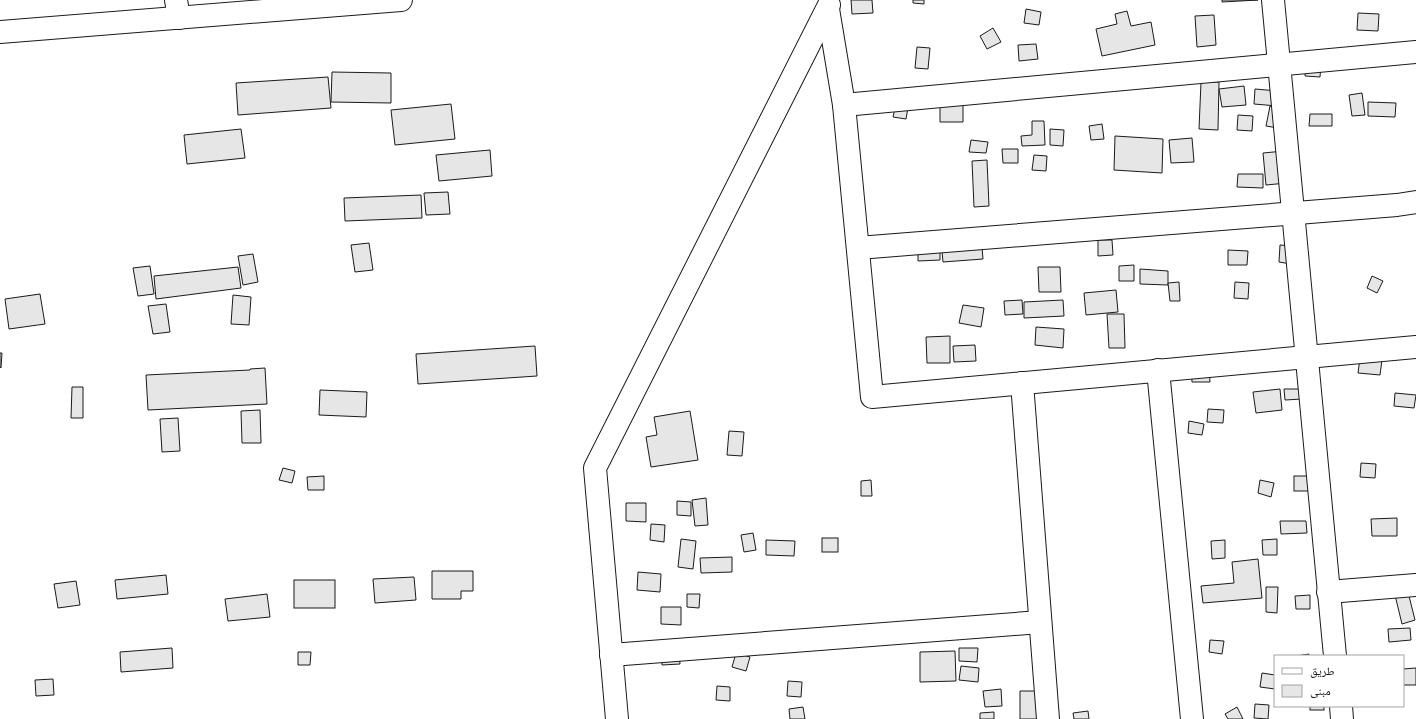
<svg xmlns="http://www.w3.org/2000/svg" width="1416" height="719" viewBox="0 0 1416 719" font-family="'Varela Round','Noto Naskh Arabic',sans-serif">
<rect width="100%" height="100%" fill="#fff"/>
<g fill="#e6e6e6" stroke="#1a1a1a">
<polygon points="851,0 872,0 873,13 852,14"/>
<polygon points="913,0 924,0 924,4 913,3"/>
<polygon points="1222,0 1258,0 1222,2"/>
<polygon points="1026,9 1041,12 1039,25 1024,23"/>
<polygon points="1127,11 1131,26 1151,22 1155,45 1102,56 1096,29 1117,24 1115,14"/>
<polygon points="1358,13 1379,14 1378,31 1357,30"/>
<polygon points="1214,15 1216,45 1197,47 1195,16"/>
<polygon points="993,28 1001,42 987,49 980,36"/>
<polygon points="1036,44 1038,59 1019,61 1018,45"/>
<polygon points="917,47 930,48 928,69 915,68"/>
<polygon points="1306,64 1321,64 1320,77 1305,76"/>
<polygon points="332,72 391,73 391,103 331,102"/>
<polygon points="328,77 331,108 238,115 236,83"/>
<polygon points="1201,82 1219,82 1218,130 1199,129"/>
<polygon points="1244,86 1246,105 1222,107 1219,89"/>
<polygon points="1255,89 1278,91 1277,106 1254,104"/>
<polygon points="1362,93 1365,115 1352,116 1349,95"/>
<polygon points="963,97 963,122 940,122 940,98"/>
<polygon points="897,99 909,102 906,119 893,117"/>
<polygon points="1368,102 1396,103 1395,117 1368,116"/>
<polygon points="451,104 455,139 395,145 391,110"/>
<polygon points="1270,106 1282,109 1278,128 1266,126"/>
<polygon points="1310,114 1332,114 1332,126 1309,126"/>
<polygon points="1238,115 1253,116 1252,131 1237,130"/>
<polygon points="1032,121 1044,121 1045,145 1022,146 1021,136 1032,135"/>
<polygon points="1102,124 1104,139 1091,140 1089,126"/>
<polygon points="241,129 245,158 187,164 184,135"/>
<polygon points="1050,129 1064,130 1063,146 1050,145"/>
<polygon points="1115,136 1163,139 1162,173 1114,170"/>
<polygon points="1192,138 1194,162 1171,163 1169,140"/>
<polygon points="971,140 988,142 986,153 969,152"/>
<polygon points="1002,149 1018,149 1018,163 1003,163"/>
<polygon points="490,150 492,176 439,181 436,155"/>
<polygon points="1284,151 1287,183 1266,185 1263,153"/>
<polygon points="1034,155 1047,156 1046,171 1032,170"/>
<polygon points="987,160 989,206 974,207 972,161"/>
<polygon points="1238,174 1263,174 1263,188 1237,187"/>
<polygon points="448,192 450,214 426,215 424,193"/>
<polygon points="421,195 422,218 345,221 344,198"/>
<polygon points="981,236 983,259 943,262 941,240"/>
<polygon points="1098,240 1112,240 1113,255 1098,256"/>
<polygon points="918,241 940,241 940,260 918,261"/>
<polygon points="369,243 373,270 355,272 351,245"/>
<polygon points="1280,245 1293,246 1291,264 1279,262"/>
<polygon points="1228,250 1248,251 1247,265 1228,265"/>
<polygon points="253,254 258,282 243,285 238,256"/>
<polygon points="1134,265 1134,281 1119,281 1119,266"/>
<polygon points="150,266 154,294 138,296 133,268"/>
<polygon points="238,267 241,288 156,299 154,276"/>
<polygon points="1038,267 1060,267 1061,292 1039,292"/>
<polygon points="1140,269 1168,271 1168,285 1140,284"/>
<polygon points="1372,276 1383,281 1377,293 1367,288"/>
<polygon points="1179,282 1180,301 1170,301 1168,283"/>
<polygon points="1235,282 1249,283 1248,299 1234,298"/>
<polygon points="1116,290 1118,312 1086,315 1084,293"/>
<polygon points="40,294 45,324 9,329 5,299"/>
<polygon points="233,295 251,297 249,325 231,324"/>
<polygon points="1022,300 1023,314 1005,315 1004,301"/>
<polygon points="1063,300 1064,316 1024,318 1024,302"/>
<polygon points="166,304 170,332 153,334 148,306"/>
<polygon points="963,305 984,308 981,327 959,323"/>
<polygon points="1107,314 1124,314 1125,348 1109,348"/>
<polygon points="1036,327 1064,329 1063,348 1035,345"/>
<polygon points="950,336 950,363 927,363 926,337"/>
<polygon points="975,345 976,361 954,362 953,346"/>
<polygon points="535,346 537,376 418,384 416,354"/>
<polygon points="0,353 2,353 1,368 0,367"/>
<polygon points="1360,358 1382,360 1380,375 1358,373"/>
<polygon points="1191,367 1209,367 1210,382 1192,382"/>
<polygon points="265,368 267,404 148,410 146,375 250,370 250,369"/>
<polygon points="72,387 83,387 83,418 71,418"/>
<polygon points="1280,389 1282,410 1256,413 1253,392"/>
<polygon points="1284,389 1302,389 1302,399 1285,400"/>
<polygon points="320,390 367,392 366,417 319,415"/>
<polygon points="1395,393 1416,395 1414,408 1394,406"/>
<polygon points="1208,409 1224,410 1223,423 1207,422"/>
<polygon points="260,410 261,443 242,443 241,411"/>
<polygon points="690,411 698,460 651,467 646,437 657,435 654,417"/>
<polygon points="178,418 180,451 162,452 160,419"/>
<polygon points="1189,421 1204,424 1202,435 1188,433"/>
<polygon points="729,431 744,432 742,456 727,455"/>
<polygon points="1361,463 1376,464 1375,478 1360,477"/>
<polygon points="283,468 295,471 292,483 279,480"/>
<polygon points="324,476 324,490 308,490 307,477"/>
<rect x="1294" y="476" width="19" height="15"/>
<polygon points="871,480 872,496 861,496 861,481"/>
<polygon points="1260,480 1274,483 1271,497 1258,493"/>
<polygon points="706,498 708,525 695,526 692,500"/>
<polygon points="677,501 691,502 691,516 677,515"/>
<polygon points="626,503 646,503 646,522 626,521"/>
<polygon points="1397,518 1397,536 1372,536 1371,519"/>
<polygon points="1280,521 1306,521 1307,533 1281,534"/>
<polygon points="651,524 665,525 664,542 650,540"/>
<polygon points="753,533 756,550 744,552 741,535"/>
<rect x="822" y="538" width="16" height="14"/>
<polygon points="681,539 696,541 693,569 678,567"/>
<polygon points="1277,539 1277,555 1263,555 1262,540"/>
<polygon points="766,540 795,541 794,556 766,555"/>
<polygon points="1225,540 1225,558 1212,559 1211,541"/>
<polygon points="732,557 732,572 701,573 700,558"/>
<polygon points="1258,559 1262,598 1203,603 1201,586 1234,583 1232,562"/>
<polygon points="432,571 473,571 473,591 461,591 461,599 432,599"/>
<polygon points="638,572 661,574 660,592 637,590"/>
<polygon points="166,575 168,594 117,599 115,580"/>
<polygon points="414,577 416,600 375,603 373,579"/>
<rect x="294" y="580" width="41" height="28"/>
<polygon points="76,581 80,605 58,608 54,584"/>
<polygon points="1266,587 1278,587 1277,613 1266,612"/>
<polygon points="1407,588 1415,620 1402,624 1394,591"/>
<polygon points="267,594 270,617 228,621 225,599"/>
<polygon points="687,594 700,594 699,608 687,607"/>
<polygon points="1310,595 1310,609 1296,609 1295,596"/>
<polygon points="661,607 681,607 681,625 661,624"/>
<polygon points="1410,628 1411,640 1389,642 1388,629"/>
<polygon points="1210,640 1224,641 1222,654 1209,652"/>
<polygon points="172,648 173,668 121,672 120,652"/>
<polygon points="959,648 978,648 977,662 959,661"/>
<polygon points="679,650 680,664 662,665 661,652"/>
<polygon points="955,651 956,681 920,682 920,652"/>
<polygon points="298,652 311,652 310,665 298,665"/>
<polygon points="736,653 750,657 746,671 732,667"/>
<polygon points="1309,654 1309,656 1296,656"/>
<polygon points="961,666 979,668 978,682 959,680"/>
<polygon points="1416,668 1416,685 1403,685 1403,669"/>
<polygon points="1262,673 1275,675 1275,689 1260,687"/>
<polygon points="53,679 54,695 36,696 35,680"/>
<polygon points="788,681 802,682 801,697 787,696"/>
<polygon points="717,686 730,687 730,701 716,700"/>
<polygon points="1001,689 1002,706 985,707 983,691"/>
<polygon points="1020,691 1040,691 1041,719 1020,719"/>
<polygon points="1255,704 1269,705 1268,719 1254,718"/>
<rect x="1310" y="706" width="14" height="4"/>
<polygon points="803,707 805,719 790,719 789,709"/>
<polygon points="1237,707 1243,719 1228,719 1225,714"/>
<polygon points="1088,711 1089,719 1074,719 1073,713"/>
<polygon points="994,712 994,719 980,719 980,713"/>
</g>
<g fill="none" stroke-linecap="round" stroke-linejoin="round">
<g stroke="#1a1a1a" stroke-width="24">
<g id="minor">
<polyline points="176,0 179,18"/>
<polyline points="1273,0 1335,656"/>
<polyline points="828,9 844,105 872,397 1416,347"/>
<polyline points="844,105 1416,52"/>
<polyline points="858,248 1397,205 1416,202"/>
<polyline points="1158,370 1192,719"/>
<polyline points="1022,383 1048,719"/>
<polyline points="1328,592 1416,585"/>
<polyline points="611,655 1040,622"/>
<polyline points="1341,706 1342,719"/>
<polyline points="617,719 595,468 829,5"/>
</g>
</g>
<g stroke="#1a1a1a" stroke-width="24">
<polyline id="major" points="0,32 401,0"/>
</g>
<use href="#minor" stroke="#fff" stroke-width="22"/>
<use href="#major" stroke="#fff" stroke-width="22"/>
</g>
<rect x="1274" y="655" width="130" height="52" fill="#ffffff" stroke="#a3a3a3"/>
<rect x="1282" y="668" width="20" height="6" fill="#ffffff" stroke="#a3a3a3"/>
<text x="1310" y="675" font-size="12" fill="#1a1a1a">طريق</text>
<rect x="1282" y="685" width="20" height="12" fill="#e6e6e6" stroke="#a3a3a3"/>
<text x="1310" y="695" font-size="12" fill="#1a1a1a">مبنى</text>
</svg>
